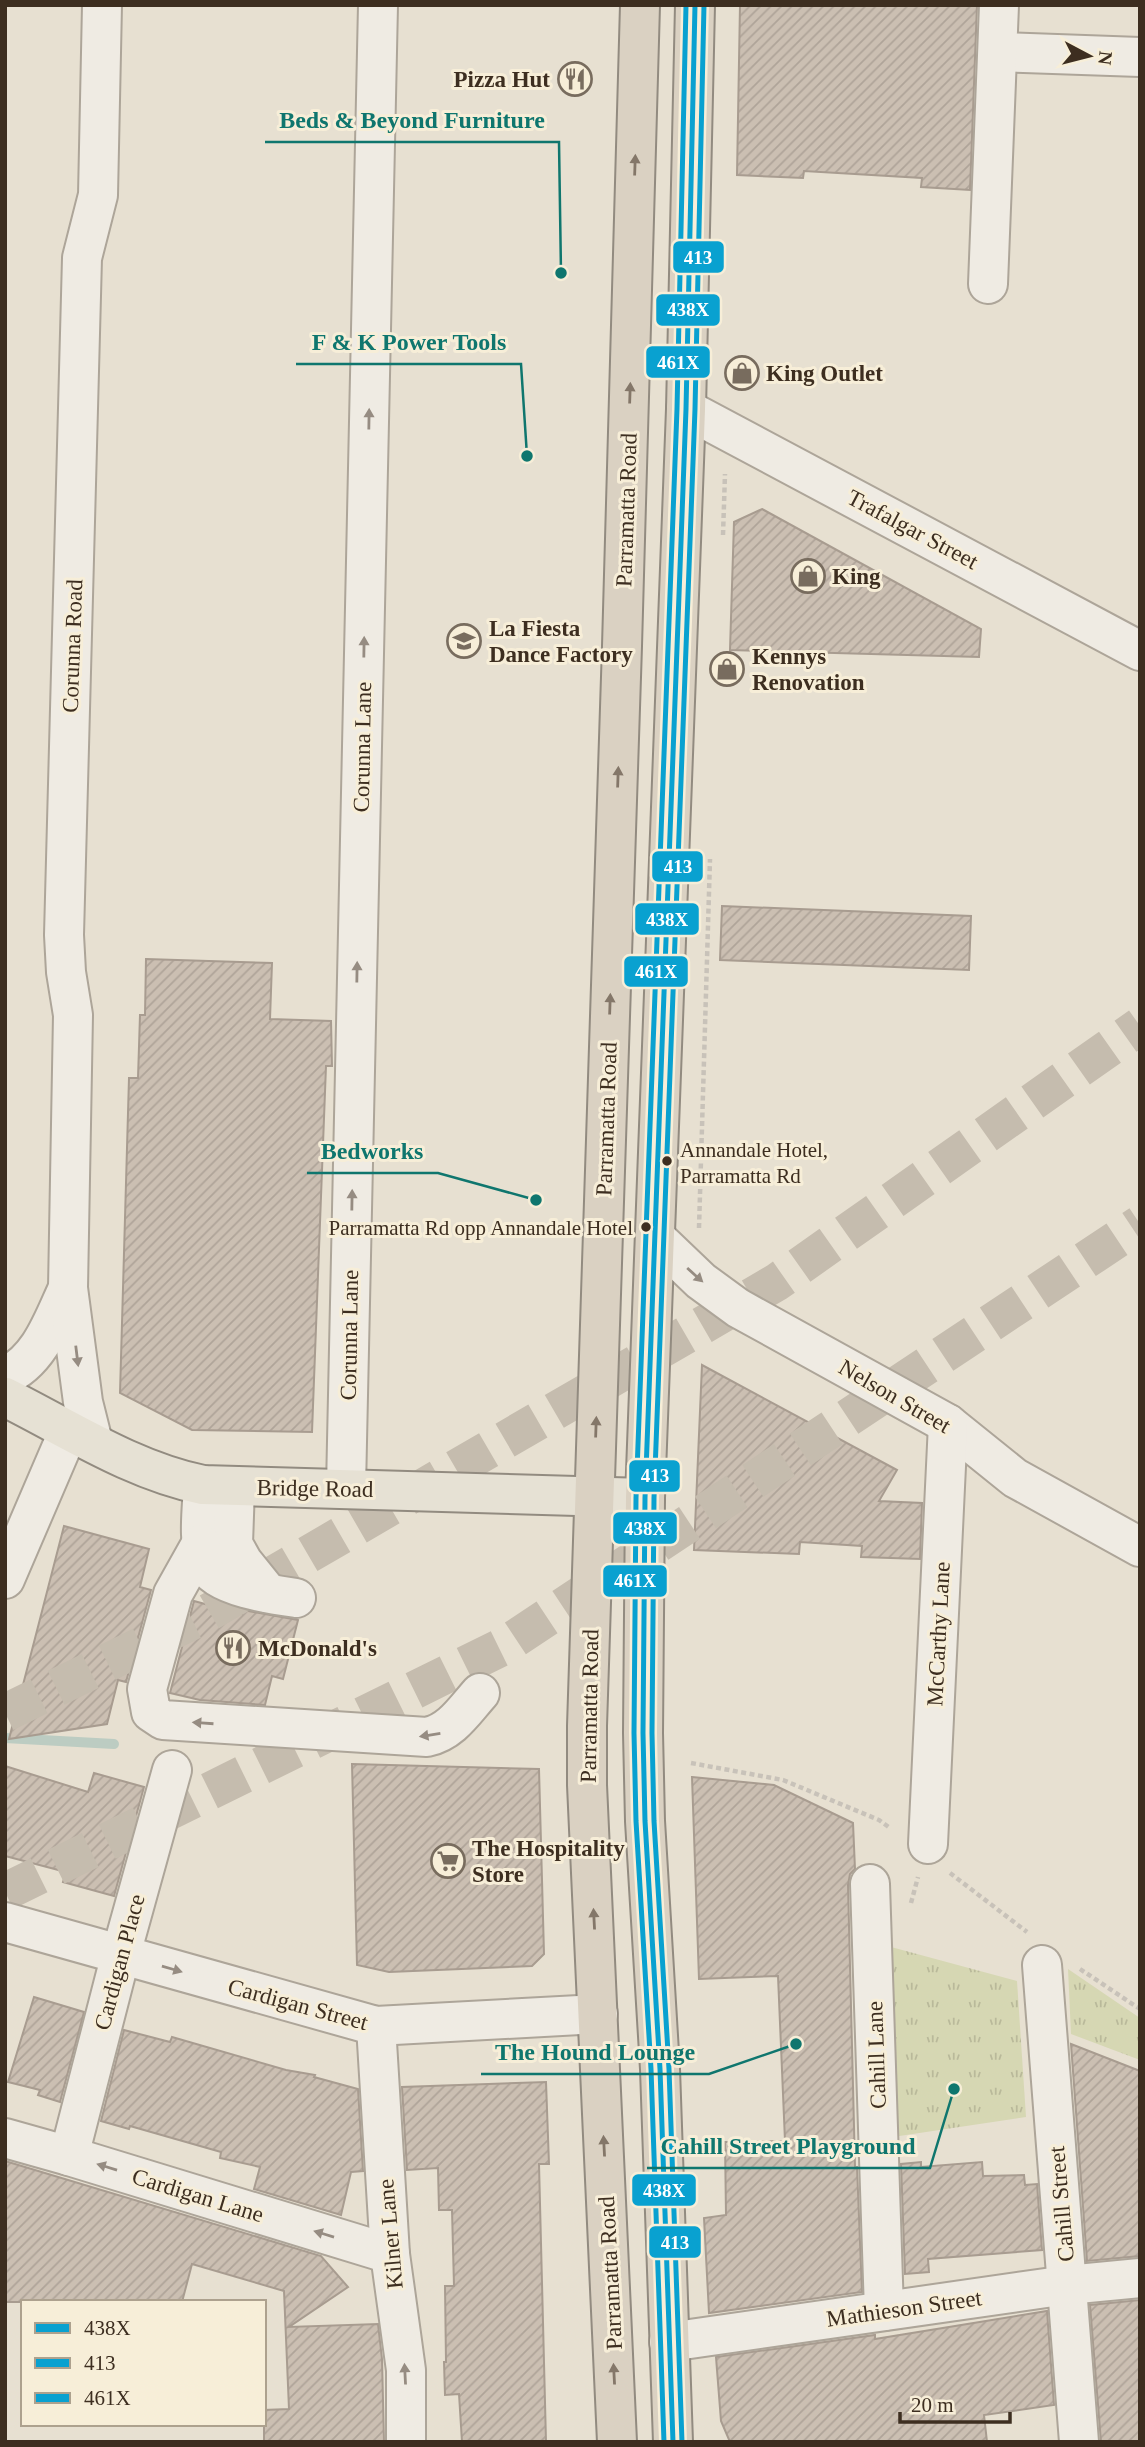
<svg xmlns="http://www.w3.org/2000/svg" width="1145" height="2447" viewBox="0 0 1145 2447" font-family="'Times New Roman',serif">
<defs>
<pattern id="park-tufts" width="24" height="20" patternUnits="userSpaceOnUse" patternTransform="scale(1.75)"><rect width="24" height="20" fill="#d6d7b3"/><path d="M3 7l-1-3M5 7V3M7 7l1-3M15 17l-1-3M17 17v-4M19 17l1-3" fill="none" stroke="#b9b99a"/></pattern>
<pattern id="building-hatch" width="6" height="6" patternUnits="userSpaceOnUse" patternTransform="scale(1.75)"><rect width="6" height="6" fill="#cbbfb2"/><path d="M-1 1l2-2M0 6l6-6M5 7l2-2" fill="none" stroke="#afa499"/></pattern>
</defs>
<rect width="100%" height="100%" fill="#e7e0d1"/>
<g fill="url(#park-tufts)">
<polygon points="880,1944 1017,1981 1026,2117 886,2138"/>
<polygon points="1068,1969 1140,2018 1140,2060 1071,2034"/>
</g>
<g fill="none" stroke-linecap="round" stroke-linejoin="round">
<polyline stroke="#bcccc2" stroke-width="10" points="5,1738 114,1744"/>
</g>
<g fill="url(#building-hatch)" stroke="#a89c90" stroke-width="2">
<polygon points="740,5 977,5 970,190 921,187 922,178 804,171 803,178 737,175"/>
<polygon points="762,509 981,629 979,657 730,650 734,522"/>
<polygon points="722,906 971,916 969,970 720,960"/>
<polygon points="146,959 272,963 270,1019 331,1021 332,1066 326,1066 312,1432 192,1430 120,1393 129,1078 138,1078 140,1015 145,1015"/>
<polygon points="702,1365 897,1470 879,1501 922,1503 920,1559 861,1557 862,1546 800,1542 799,1554 694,1550"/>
<polygon points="64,1526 149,1549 140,1587 151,1590 126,1682 118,1680 107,1724 9,1739"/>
<polygon points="194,1601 242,1614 243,1610 298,1620 283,1679 272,1676 265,1705 200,1700 170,1693"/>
<polygon points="352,1764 539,1769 544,1954 532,1966 389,1972 357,1965"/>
<polygon points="5,1766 88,1792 94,1773 144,1787 114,1896 63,1882 66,1872 5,1856"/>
<polygon points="692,1777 774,1785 853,1823 855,1869 850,1874 848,1885 855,2167 857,2167 862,2292 709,2313 704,2218 726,2215 725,2142 785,2141 778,1976 699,1979"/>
<polygon points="34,1997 84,2012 60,2102 38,2095 40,2090 8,2082"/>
<polygon points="124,2030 170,2042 172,2037 286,2070 315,2075 314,2077 358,2089 363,2171 351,2172 341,2215 254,2189 260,2167 220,2158 221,2152 130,2126 129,2129 101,2121"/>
<polygon points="1071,2044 1140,2071 1140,2256 1087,2261"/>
<polygon points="546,2082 549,2164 539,2164 546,2442 462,2442 459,2394 445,2395 444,2362 446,2362 445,2286 454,2286 452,2210 439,2210 438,2168 407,2170 402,2087"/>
<polygon points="5,2161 321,2256 348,2287 289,2327 378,2324 382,2359 384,2442 264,2442 264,2410 289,2409 284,2291 192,2264 182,2302 5,2302"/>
<polygon points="921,2162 921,2167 982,2162 983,2176 1024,2175 1025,2185 1037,2184 1042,2250 928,2259 929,2272 905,2274 901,2164"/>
<polygon points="1140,2300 1140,2442 1101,2442 1090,2305"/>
<polygon points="1047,2311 1054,2405 984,2415 987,2442 730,2442 721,2421 716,2357 875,2335 875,2339"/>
</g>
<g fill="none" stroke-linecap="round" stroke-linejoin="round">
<g stroke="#c5bcae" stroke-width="38" stroke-dasharray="38 19" stroke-linecap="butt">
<polyline points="5,1713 204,1615 777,1282 1140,1026"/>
<polyline points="5,1892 504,1646 1140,1224"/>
</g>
<g stroke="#ada599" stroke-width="42">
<g id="minor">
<polyline points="998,52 1140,57"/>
<polyline points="988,284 999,5"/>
<polyline points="686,409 1140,651"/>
<polyline points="656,1238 701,1281 738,1308 948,1424 1015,1478 1140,1547"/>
<path d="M5,1376C40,1361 53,1320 68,1288"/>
<polyline points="93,1442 83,1402 68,1288 73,1015 66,972 64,935 82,258 98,195 102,5"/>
<path d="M203,1485C202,1511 197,1541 207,1566C216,1587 275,1595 296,1598"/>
<polyline points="235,1487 233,1544 243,1562 268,1593"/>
<polyline points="346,1488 378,5"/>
<path d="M201,1544L173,1594L147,1689L151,1712L163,1720L427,1737C451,1732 464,1711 480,1693"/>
<polyline points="5,1579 69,1430"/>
<polyline points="928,1844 948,1424"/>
<polyline points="870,1884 884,2311"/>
<polyline points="5,1922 376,2026 598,2014"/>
<polyline points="1042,1965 1079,2442"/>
<polyline points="376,2026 390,2254 406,2370 406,2442"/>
<polyline points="5,2138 69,2156 390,2254"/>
<polyline points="69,2156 121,1954 172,1770"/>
<polyline points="669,2342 1067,2285 1140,2278"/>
</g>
</g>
<g stroke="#928b80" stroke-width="42">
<path id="major" d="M5,1397C69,1429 133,1471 203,1485L645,1498"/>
</g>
<g stroke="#928b80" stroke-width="42">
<g id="highway">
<polyline points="617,2442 587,1785 587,1726 622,646 640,5"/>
<polyline points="673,2442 660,2069 645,1821 643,1733 645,1498 686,409 695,5"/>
</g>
</g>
<g stroke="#c8c2b9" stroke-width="4.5" stroke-dasharray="5 3.5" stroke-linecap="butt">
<polyline points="723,535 725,474"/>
<polyline points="699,1228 710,859"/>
<polyline points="691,1763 783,1780 879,1820 890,1828"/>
<polyline points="950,1873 1027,1932"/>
<polyline points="911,1903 918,1877"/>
<polyline points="1080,1969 1140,2009"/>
</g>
<use href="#minor" stroke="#efebe3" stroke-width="38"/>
<use href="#major" stroke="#e6e1d4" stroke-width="38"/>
<use href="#highway" stroke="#dad1c2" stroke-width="38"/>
<g stroke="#f7eed8" stroke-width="10">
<polyline id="bus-1" points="673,2442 660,2069 645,1821 643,1733 645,1498 686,409 695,5"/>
</g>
<g stroke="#f7eed8" stroke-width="10">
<polyline id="bus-2" points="682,2442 669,2069 654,1821 652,1733 654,1498 695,409 704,5"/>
</g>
<g stroke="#f7eed8" stroke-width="10">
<polyline id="bus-3" points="664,2442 651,2069 636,1821 634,1733 636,1498 677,409 686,5"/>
</g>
<use href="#bus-1" stroke="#09a1d0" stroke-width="5"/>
<use href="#bus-2" stroke="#09a1d0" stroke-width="5"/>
<use href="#bus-3" stroke="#09a1d0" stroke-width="5"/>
</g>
<defs><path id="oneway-solid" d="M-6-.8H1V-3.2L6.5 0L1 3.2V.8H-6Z" transform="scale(1.75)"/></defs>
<g fill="#847769">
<use href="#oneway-solid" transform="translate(635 165) rotate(-88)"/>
<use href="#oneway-solid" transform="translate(630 393) rotate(-88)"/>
<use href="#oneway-solid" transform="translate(618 777) rotate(-88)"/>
<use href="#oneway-solid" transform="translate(610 1004) rotate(-88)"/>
<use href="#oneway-solid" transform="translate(596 1427) rotate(-88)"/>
<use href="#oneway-solid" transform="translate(594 1919) rotate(-93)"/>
<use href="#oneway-solid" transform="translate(604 2146) rotate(-93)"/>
<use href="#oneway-solid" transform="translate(614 2374) rotate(-93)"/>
</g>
<g fill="#968c82">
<use href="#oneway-solid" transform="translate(369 419) rotate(-89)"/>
<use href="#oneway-solid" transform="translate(364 647) rotate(-89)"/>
<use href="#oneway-solid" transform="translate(357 972) rotate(-89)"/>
<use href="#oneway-solid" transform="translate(352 1200) rotate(-89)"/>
<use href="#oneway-solid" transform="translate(695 1275) rotate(42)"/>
<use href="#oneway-solid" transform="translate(77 1356) rotate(83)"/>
<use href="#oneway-solid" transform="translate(203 1723) rotate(-176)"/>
<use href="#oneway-solid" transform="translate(430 1735) rotate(171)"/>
<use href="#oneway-solid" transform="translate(172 1969) rotate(16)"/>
<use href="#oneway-solid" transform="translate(107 2167) rotate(-163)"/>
<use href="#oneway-solid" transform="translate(324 2234) rotate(-163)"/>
<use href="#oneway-solid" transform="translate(405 2374) rotate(-93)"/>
</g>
<defs>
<g id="restaurant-ring" transform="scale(1.75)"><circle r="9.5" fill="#f7eed8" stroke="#786c5e" stroke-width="1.5"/><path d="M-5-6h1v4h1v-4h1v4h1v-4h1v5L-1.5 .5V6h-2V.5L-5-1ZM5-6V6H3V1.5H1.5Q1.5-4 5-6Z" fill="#786c5e"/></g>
<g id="shop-ring" transform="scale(1.75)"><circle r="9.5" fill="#f7eed8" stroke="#786c5e" stroke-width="1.5"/><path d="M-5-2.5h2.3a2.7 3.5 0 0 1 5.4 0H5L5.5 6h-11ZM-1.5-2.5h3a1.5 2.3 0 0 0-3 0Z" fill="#786c5e"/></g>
<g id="school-ring" transform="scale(1.75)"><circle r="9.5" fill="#f7eed8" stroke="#786c5e" stroke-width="1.5"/><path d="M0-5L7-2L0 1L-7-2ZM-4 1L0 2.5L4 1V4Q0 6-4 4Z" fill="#786c5e"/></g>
<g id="supermarket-ring" transform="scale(1.75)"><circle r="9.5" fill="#f7eed8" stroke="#786c5e" stroke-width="1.5"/><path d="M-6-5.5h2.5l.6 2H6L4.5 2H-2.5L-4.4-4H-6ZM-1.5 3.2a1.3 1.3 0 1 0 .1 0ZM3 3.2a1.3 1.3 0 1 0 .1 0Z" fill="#786c5e"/></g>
</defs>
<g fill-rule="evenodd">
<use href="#restaurant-ring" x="575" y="79"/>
<use href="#shop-ring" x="742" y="373"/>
<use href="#shop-ring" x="808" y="576"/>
<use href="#school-ring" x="464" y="641"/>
<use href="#shop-ring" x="727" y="669"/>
<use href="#restaurant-ring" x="233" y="1648"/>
<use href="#supermarket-ring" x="448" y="1861"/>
</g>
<g fill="#3d2e20" stroke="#f7eed8" stroke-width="2.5">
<circle cx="667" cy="1161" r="6"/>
<circle cx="646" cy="1227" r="6"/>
</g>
<g text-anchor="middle" stroke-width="6" stroke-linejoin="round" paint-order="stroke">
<g font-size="21" fill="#3d2e20" stroke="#f7eed8" text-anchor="start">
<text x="680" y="1157">Annandale Hotel,<tspan x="680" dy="26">Parramatta Rd</tspan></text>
<text x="633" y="1235" text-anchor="end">Parramatta Rd opp Annandale Hotel</text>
</g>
<g font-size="23" font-weight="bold" fill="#3d2e20" stroke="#f7eed8" text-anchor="start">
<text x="550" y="87" text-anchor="end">Pizza Hut</text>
<text x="766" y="381">King Outlet</text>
<text x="832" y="584">King</text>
<text x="489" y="636">La Fiesta<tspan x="489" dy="26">Dance Factory</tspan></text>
<text x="752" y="664">Kennys<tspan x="752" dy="26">Renovation</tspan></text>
<text x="258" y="1656">McDonald's</text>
<text x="472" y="1856">The Hospitality<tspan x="472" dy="26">Store</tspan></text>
</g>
<g font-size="23" fill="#3d2e20" stroke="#f7eed8">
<text transform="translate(626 510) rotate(-88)" y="8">Parramatta Road</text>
<text transform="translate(913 529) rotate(28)" y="8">Trafalgar Street</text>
<text transform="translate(72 646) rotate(-88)" y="8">Corunna Road</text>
<text transform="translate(362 747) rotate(-89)" y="8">Corunna Lane</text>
<text transform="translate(606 1119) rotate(-88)" y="8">Parramatta Road</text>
<text transform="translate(349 1335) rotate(-89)" y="8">Corunna Lane</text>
<text transform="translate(895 1396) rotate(30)" y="8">Nelson Street</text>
<text transform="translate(315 1488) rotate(1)" y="8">Bridge Road</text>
<text transform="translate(938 1634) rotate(-87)" y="8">McCarthy Lane</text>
<text transform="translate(589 1706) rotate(-89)" y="8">Parramatta Road</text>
<text transform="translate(119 1962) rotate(-75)" y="8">Cardigan Place</text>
<text transform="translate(298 2004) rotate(15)" y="8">Cardigan Street</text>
<text transform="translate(876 2055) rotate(-92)" y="8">Cahill Lane</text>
<text transform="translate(198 2195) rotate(17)" y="8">Cardigan Lane</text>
<text transform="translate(1061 2204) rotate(-95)" y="8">Cahill Street</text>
<text transform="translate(390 2234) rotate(-95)" y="8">Kilner Lane</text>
<text transform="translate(610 2273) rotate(-93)" y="8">Parramatta Road</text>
<text transform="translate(904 2308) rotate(-8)" y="8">Mathieson Street</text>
</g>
</g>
<path fill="none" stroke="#0f766e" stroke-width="2.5" d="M561 273L559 142H265M527 456L521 364H296M536 1200L438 1173H307M796 2044L709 2074H481M954 2089L930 2168H647"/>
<g fill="#0f766e" stroke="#f7eed8" stroke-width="2.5">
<circle cx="561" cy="273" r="7"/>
<circle cx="527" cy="456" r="7"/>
<circle cx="536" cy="1200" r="7"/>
<circle cx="796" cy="2044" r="7"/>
<circle cx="954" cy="2089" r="7"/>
</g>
<g font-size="24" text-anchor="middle" font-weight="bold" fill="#0f766e" stroke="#f7eed8" stroke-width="6" stroke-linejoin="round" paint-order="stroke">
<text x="412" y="128">Beds &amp; Beyond Furniture</text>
<text x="409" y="350">F &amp; K Power Tools</text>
<text x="372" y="1159">Bedworks</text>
<text x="595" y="2060">The Hound Lounge</text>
<text x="788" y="2154">Cahill Street Playground</text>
</g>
<g stroke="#f7eed8" stroke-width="2.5">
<rect x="672" y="240" width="53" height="34" rx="7" fill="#09a1d0"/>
<rect x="655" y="293" width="66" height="34" rx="7" fill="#09a1d0"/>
<rect x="645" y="345" width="66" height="34" rx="7" fill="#09a1d0"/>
<rect x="651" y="850" width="53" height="33" rx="7" fill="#09a1d0"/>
<rect x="634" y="902" width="66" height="34" rx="7" fill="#09a1d0"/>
<rect x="623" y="955" width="66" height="33" rx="7" fill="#09a1d0"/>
<rect x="628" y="1459" width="53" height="34" rx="7" fill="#09a1d0"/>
<rect x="612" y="1511" width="66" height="34" rx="7" fill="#09a1d0"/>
<rect x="602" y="1564" width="66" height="34" rx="7" fill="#09a1d0"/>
<rect x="631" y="2173" width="66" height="34" rx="7" fill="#09a1d0"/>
<rect x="648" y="2225" width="54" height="34" rx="7" fill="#09a1d0"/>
</g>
<g font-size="19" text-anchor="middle" font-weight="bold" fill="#fff">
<text x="698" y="264">413</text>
<text x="688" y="316">438X</text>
<text x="678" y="369">461X</text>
<text x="678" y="873">413</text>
<text x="667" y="926">438X</text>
<text x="656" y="978">461X</text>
<text x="655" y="1482">413</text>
<text x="645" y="1535">438X</text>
<text x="635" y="1587">461X</text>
<text x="664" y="2197">438X</text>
<text x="675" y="2249">413</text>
</g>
<rect width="1145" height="2447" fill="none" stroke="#3d2e20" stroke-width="14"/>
<rect x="21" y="2300" width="245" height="126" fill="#f7eed8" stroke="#ada18e" stroke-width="2"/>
<rect x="35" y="2323" width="35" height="10" fill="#09a1d0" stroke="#ada18e" stroke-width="2"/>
<text x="84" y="2335" font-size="21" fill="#3d2e20">438X</text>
<rect x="35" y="2358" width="35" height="10" fill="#09a1d0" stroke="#ada18e" stroke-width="2"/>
<text x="84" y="2370" font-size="21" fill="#3d2e20">413</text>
<rect x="35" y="2393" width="35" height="10" fill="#09a1d0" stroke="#ada18e" stroke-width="2"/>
<text x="84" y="2405" font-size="21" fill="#3d2e20">461X</text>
<g transform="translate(1089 56) rotate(97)" stroke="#f7eed8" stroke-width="5" paint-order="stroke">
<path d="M0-5L12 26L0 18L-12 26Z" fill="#3d2e20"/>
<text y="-10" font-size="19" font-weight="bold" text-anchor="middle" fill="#3d2e20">N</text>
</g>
<path d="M900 2412v10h110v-10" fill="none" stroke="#3d2e20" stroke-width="3.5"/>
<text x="911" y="2412" font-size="21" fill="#3d2e20" stroke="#f7eed8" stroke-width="5" paint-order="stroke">20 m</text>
</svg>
